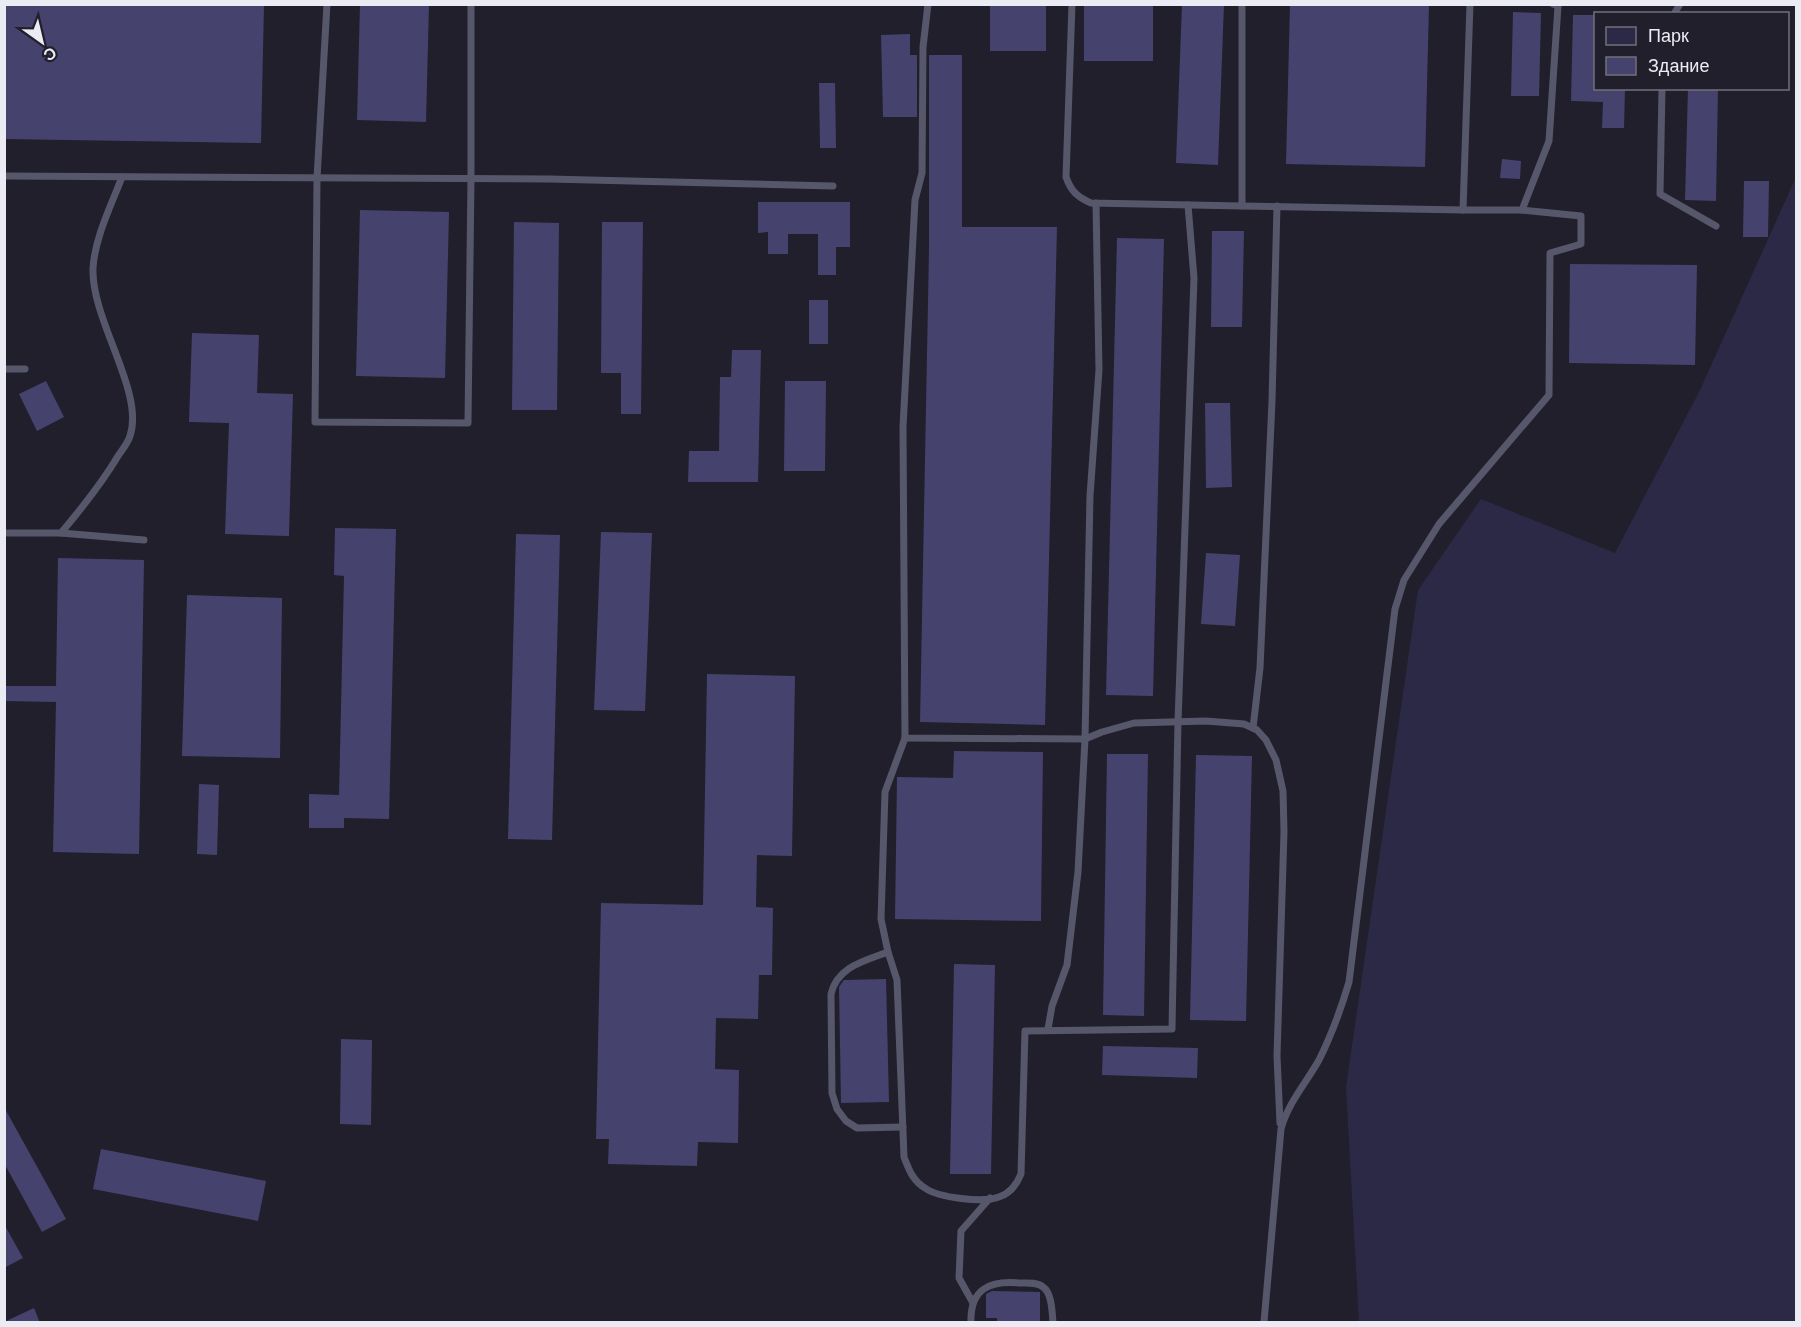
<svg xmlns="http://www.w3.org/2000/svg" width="1801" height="1327" viewBox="0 0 1801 1327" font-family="Barlow,sans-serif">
<rect width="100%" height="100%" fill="#201f2b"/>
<polygon fill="#2c2946" points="1796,177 1796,1322 1359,1322 1346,1087 1418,590 1481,499 1615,553 1700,390"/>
<g fill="#46426e">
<polygon points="4,4 264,4 261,143 4,139"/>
<polygon points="360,4 429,4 426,122 357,120"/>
<rect x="990" y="4" width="56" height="47"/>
<rect x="1084" y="4" width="69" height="57"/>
<polygon points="1182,4 1224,4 1218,165 1176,163"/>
<polygon points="1290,4 1429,4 1425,167 1286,164"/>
<polygon points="1513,12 1541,13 1539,96 1511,96"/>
<polygon points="1573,15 1596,15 1596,88 1625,88 1624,128 1602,128 1603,102 1571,101"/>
<polygon points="910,34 910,55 917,55 917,117 883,117 881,35"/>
<polygon points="929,55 962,55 962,227 1057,227 1045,725 920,722 929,250"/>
<polygon points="819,83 835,83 836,148 820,148"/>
<polygon points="1688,88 1718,88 1716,201 1685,200"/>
<polygon points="1502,159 1521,161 1520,179 1500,178"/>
<polygon points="1744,181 1769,181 1768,237 1743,237"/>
<polygon points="758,202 850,202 850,247 836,247 836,275 818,275 818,234 788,234 788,254 768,254 768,232 758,233"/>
<polygon points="360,210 449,212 445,378 356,376"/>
<polygon points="514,222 559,223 557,410 512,410"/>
<polygon points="602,222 643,222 641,414 621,414 621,373 601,373"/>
<polygon points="1212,231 1244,231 1242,327 1211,327"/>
<polygon points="1117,238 1164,239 1153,696 1106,695"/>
<polygon points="1570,264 1697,265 1695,365 1569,363"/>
<rect x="809" y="300" width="19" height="44"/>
<polygon points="192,333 259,335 257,393 293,394 289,536 225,534 229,423 189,422"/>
<polygon points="732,350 761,350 758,482 688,482 689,451 719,451 720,377 731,377"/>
<polygon points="46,381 64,417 37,431 19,394"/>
<polygon points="785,381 826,381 825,471 784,471"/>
<polygon points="1205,403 1230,403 1232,487 1206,488"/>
<polygon points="335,528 396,529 389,819 344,818 344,828 309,828 309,794 339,795 344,576 334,575"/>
<polygon points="601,532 652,533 645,711 594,710"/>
<polygon points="516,534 560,535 552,840 508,839"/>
<polygon points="1206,553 1240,555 1235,626 1201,624"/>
<polygon points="58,558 144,560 139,854 53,852 56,702 4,701 4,686 56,686"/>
<polygon points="187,595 282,598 280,758 182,756"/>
<polygon points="707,674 795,676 792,856 757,855 756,907 773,908 772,975 759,975 758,1019 716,1018 715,1069 739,1070 738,1143 698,1142 697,1166 608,1164 609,1139 596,1139 601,903 703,905"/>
<polygon points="954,751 1043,752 1041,921 895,919 897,777 953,778"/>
<polygon points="1107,754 1148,754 1144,1016 1103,1015"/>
<polygon points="1196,755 1252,756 1246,1021 1190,1020"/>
<polygon points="199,784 219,785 217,855 197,854"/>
<polygon points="954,964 995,965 991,1174 950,1174"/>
<polygon points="886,979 889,1102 841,1103 839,987 844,980"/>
<polygon points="341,1039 372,1040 371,1125 340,1124"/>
<polygon points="1103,1046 1198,1048 1197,1078 1102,1075"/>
<polygon points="4,1107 66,1219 42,1232 4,1163"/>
<polygon points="101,1149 266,1181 258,1221 93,1189"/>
<polygon points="4,1224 23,1258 4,1268"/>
<polygon points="992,1291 1040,1292 1040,1323 997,1323 997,1318 986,1318 986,1294"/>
<polygon points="34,1308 40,1323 4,1323 4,1322"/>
</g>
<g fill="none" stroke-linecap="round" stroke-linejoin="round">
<g stroke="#57576b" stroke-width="7">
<polyline points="327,4 317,178 315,422 468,423 471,178 471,4"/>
<polyline points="928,4 923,47 922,173 915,200 903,427 905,738 1085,739 1090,496 1099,370 1096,203"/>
<path d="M1072,4L1066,177C1071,191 1077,197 1091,203L1242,206V4"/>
<polyline points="1674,14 1680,4"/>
<polyline points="1662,88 1660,194 1716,226"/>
<polyline points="4,176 549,179 833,186"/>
<polyline points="1242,206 1463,210 1470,4"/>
<polyline points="1463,210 1522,210 1549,141 1558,6 1553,4"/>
<polyline points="4,369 25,369"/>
<polyline points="4,533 61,533 144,540"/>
<path d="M61,533C82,508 102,483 118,456C122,450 128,443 130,436C145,392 91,320 93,268C95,237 111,206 122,177"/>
<polyline points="1253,728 1260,668 1272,401 1277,206"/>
<path d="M905,738L885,792L881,919L888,952L897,980L904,1157C909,1170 913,1181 925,1188C939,1198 983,1203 999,1197C1011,1193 1017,1184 1021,1174L1025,1031L1172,1029L1178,722L1194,278L1188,205"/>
<path d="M888,952C864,961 837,967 831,994L832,1093L837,1109L846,1121L857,1128L903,1127"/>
<polyline points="1048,1029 1052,1006 1067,965 1078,872 1085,739 1102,732 1134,723 1206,721 1244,724 1257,730 1266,740 1276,760 1283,791 1284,832 1277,1056 1280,1123"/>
<polyline points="973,1303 959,1278 961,1231 990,1198"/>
<path d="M971,1322C970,1289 990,1280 1020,1283C1027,1283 1037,1282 1043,1287C1052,1293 1052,1312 1053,1322"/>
<path d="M1264,1322L1281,1129C1288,1103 1306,1083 1319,1060C1332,1034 1341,1009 1349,982L1395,609L1404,580L1439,524L1549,395L1550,253L1581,244V216L1522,210"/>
</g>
</g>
<rect width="1801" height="1327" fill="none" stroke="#ebebf4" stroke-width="12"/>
<rect x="1594" y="12" width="195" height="78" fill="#201f2b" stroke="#71717b" stroke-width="1.5"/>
<rect x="1606" y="27" width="30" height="18" fill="#2c2946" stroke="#71717b" stroke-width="1.5"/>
<text x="1648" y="42" font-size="18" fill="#ebebf4">Парк</text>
<rect x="1606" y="57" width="30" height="18" fill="#46426e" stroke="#71717b" stroke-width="1.5"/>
<text x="1648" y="72" font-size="18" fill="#ebebf4">Здание</text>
<g transform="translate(42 42) rotate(146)" stroke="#201f2b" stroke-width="4.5" paint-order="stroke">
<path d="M0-4.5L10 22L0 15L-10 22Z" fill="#ebebf4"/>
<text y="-9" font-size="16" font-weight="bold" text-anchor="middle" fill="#ebebf4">С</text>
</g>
</svg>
